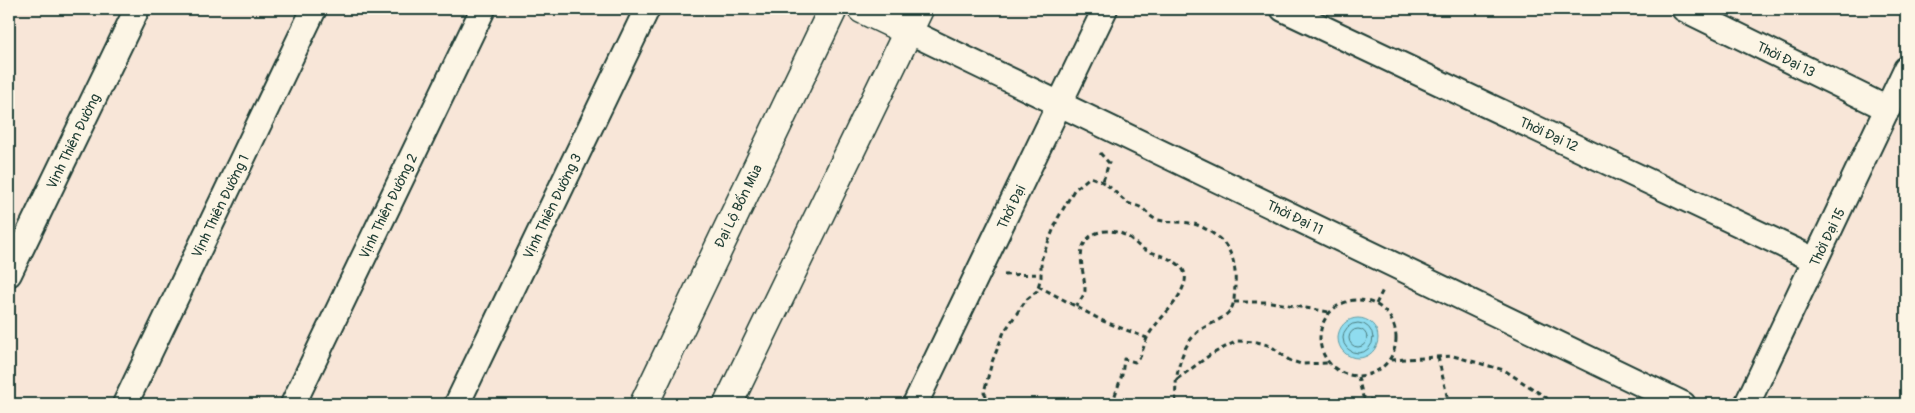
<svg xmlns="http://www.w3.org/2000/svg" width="1915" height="413" viewBox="0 0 1915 413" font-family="Pangolin,sans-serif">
<rect width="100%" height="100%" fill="#f8e6d8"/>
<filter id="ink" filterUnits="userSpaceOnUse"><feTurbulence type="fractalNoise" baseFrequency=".02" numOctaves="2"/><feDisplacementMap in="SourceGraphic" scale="10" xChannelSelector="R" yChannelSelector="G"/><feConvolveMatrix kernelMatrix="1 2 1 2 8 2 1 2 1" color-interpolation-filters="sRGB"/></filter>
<g filter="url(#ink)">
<circle fill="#8fdcef" stroke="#629ca4" cx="1358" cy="338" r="20"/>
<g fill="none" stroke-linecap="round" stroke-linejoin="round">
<g stroke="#4c7d7f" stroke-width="1">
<circle cx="1358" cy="338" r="15"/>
<circle cx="1358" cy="338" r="9"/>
</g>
<g stroke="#1f3d34" stroke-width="28">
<g id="street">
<polyline points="1283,9 1815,260"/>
<polyline points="1684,9 1888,109"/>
<polyline points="908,31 1683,404"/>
<polyline points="9,274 137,9"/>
<polyline points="125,404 314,9"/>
<polyline points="293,404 483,9"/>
<polyline points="457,404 647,9"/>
<polyline points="915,404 1105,9"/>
<polyline points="1747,404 1906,69"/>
</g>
</g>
<g stroke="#1f3d34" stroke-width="31">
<g id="secondary">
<polyline points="862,9 908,31"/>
<polyline points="644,404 833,9"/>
<polyline points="728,404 919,9"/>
</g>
</g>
<g stroke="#1f3d34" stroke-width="3" stroke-dasharray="5 4" stroke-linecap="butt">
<polyline points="1100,153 1109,163 1103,181"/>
<polyline points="1004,275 1041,274"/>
<path d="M1038,286L1103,321L1147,338C1158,317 1179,305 1185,281C1189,260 1155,255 1143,249C1138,246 1135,242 1131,239C1119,229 1096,227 1086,241C1076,254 1085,275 1085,290C1085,295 1079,302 1076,306"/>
<circle cx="1358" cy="338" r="38"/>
<polyline points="1234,302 1271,302 1329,312"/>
<polyline points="1376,304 1384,288"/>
<polyline points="1438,357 1449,404"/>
<polyline points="1391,360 1453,356 1504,370 1556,404"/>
<polyline points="1358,377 1363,397 1382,404"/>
<polyline points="1177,379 1210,355 1237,341 1257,342 1271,346 1289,360 1301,364 1329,363"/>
<path d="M991,404L984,392L992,362L1004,332L1026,300L1037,291L1041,277V260L1058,218L1074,190L1090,177C1109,183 1112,190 1126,202C1130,205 1136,205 1140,207C1146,210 1149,216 1155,219C1170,224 1187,220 1200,226C1228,240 1237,256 1235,287C1234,294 1235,303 1231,309C1225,319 1209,324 1200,330C1179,346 1174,381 1176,404"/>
<polyline points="1112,404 1122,375 1124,359 1135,362 1140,357 1147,338"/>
</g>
<use href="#street" stroke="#fcf5e5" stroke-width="24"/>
<use href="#secondary" stroke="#fcf5e5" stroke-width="28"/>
</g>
</g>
<g text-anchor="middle" stroke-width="5" stroke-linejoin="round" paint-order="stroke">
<g font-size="14" fill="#1f3d34" stroke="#fcf5e5">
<text transform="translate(1786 59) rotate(26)" y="5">Thời Đại 13</text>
<text transform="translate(1549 134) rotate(25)" y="5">Thời Đại 12</text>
<text transform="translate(73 141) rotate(-64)" y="5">Vịnh Thiên Đường</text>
<text transform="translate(220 206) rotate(-64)" y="5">Vịnh Thiên Đường 1</text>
<text transform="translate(388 206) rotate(-64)" y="5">Vịnh Thiên Đường 2</text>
<text transform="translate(552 206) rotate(-64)" y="5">Vịnh Thiên Đường 3</text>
<text transform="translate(738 206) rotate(-64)" y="5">Đại Lộ Bốn Mùa</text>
<text transform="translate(1011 207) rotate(-64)" y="5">Thời Đại</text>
<text transform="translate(1295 217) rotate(26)" y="5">Thời Đại 11</text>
<text transform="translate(1827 237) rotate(-64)" y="5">Thời Đại 15</text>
</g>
</g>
<rect width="1915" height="413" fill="none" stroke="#fcf5e5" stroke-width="30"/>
<rect x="15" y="15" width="1885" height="383" fill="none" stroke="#1f3d34" stroke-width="2" filter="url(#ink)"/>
</svg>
